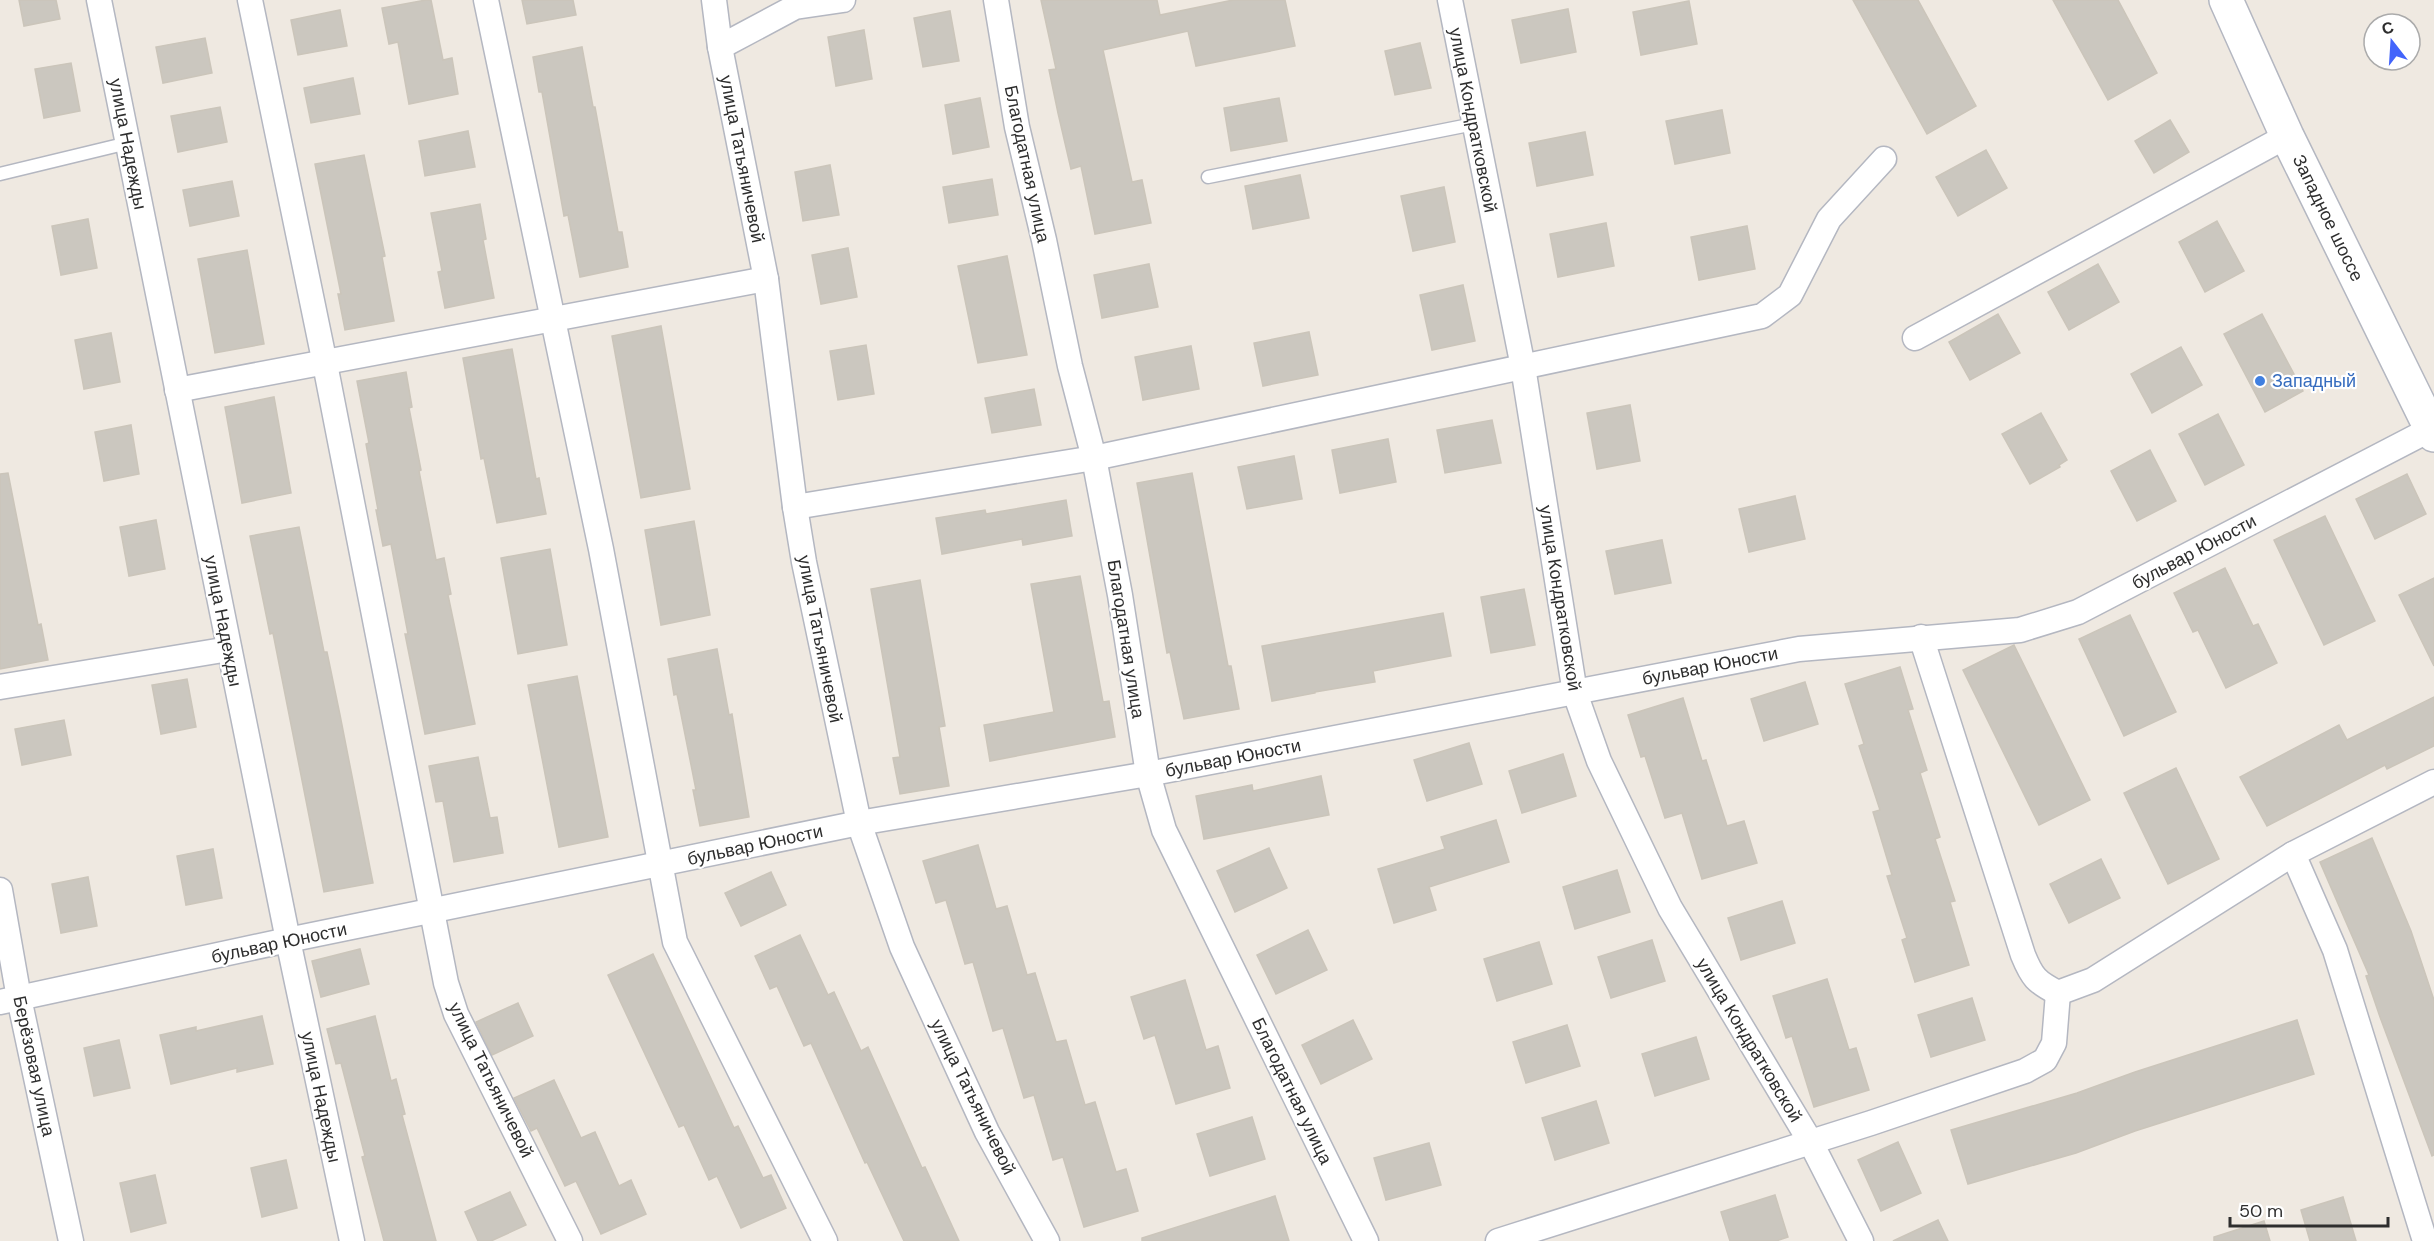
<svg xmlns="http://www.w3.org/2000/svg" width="2434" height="1241" viewBox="0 0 2434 1241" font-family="'DM Sans',sans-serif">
<rect width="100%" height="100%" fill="#efe9e1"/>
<g fill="#cbc7bf" stroke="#cbc5ba" stroke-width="1.5">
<polygon points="19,0 56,0 60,19 24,26"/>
<polygon points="426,0 431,0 443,60 452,58 458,94 409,104 398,42 389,44 382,8"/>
<polygon points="522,0 573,0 576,15 527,24"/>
<polygon points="1041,0 1157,0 1160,15 1233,0 1285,0 1295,46 1196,66 1188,31 1103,50 1132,182 1142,180 1151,223 1095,234 1081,166 1071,169 1058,113 1049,70 1056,69"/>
<polygon points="1853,0 1918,0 1976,106 1927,134"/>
<polygon points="2053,0 2118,0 2157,73 2108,100"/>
<polygon points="1689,1 1697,44 1641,55 1633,12"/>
<polygon points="1568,9 1576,52 1521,63 1512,20"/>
<polygon points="340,10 347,46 298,55 291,20"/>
<polygon points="950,11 959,61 923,67 914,18"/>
<polygon points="864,30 872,79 836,86 828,37"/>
<polygon points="205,38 212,73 163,83 156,47"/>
<polygon points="1420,43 1431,88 1395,95 1385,51"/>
<polygon points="582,47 593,107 595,107 618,232 622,232 628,267 580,277 568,215 564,216 542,92 539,92 533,57"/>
<polygon points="71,63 80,111 44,118 35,69"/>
<polygon points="353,78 360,114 311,123 304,88"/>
<polygon points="980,98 989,147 953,154 945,105"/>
<polygon points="1279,98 1287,141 1231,151 1224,108"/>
<polygon points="220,107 227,142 178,152 171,116"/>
<polygon points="1722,110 1730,153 1675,164 1666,121"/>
<polygon points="2170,120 2189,152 2154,173 2135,141"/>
<polygon points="468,131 475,167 425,176 419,141"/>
<polygon points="1585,132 1593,175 1537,186 1529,143"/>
<polygon points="1986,150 2007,188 1958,216 1936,177"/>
<polygon points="364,155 385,256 382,257 394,321 345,330 338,294 341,294 315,164"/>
<polygon points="830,165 839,215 803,221 795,172"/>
<polygon points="1300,175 1309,218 1253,229 1245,186"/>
<polygon points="992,179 998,215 949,223 943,187"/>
<polygon points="232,181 239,216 190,226 183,190"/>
<polygon points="1444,187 1455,242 1413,251 1401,196"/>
<polygon points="480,204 486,239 483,240 494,298 445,308 438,272 442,271 431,213"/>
<polygon points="88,219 97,268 61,275 52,226"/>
<polygon points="2217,221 2244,271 2205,292 2179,242"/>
<polygon points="1606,223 1614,266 1558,277 1550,234"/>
<polygon points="1747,226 1755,269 1699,280 1691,237"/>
<polygon points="848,248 857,297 821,304 812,255"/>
<polygon points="247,250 264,344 215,353 198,259"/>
<polygon points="1007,256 1027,355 978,363 958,266"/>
<polygon points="1149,264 1158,307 1102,318 1094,275"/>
<polygon points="2098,264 2119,302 2069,330 2048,292"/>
<polygon points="1463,285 1475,341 1432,350 1420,295"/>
<polygon points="1998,314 2020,353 1970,380 1949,342"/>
<polygon points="2262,314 2303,391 2265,412 2224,334"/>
<polygon points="661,326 690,489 641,498 612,336"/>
<polygon points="1309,332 1318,375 1263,386 1254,343"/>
<polygon points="111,333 120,382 84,389 75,340"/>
<polygon points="866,345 874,394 838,400 830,351"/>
<polygon points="1191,346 1199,389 1143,400 1135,357"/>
<polygon points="2181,347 2202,385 2152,413 2131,374"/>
<polygon points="512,349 536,479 539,478 546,514 497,523 484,458 481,459 463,358"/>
<polygon points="406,372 412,407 409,408 421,470 419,471 436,560 444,558 451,594 448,595 475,724 425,734 405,634 408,634 391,544 383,546 376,510 378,510 366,444 369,443 357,381"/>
<polygon points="1034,389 1041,425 992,433 985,398"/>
<polygon points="274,397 291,493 242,503 225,407"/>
<polygon points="1630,405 1640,461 1597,469 1587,413"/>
<polygon points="2041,413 2067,460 2059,465 2060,467 2030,484 2002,434"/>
<polygon points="2218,414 2244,465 2205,485 2179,434"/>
<polygon points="1492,420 1501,463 1445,473 1437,430"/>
<polygon points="131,425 139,474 104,481 95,432"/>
<polygon points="1388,439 1396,482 1340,493 1332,450"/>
<polygon points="2150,450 2176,501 2137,521 2111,471"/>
<polygon points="1294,456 1302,499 1247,509 1238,467"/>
<polygon points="8,473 38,625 41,624 48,660 0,669 0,474"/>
<polygon points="1192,473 1228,666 1231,666 1239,709 1184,719 1170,652 1167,653 1137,483"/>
<polygon points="2407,474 2426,514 2375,539 2356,499"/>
<polygon points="1795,496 1805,539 1749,552 1739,509"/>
<polygon points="1066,500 1072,536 1023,545 1022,539 942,554 936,518 985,510 986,514"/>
<polygon points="2325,516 2375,621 2324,645 2274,540"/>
<polygon points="156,520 165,569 129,576 120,527"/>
<polygon points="694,521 710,615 661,625 645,530"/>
<polygon points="299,527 324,652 327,652 340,715 373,883 324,892 273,633 270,634 250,536"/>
<polygon points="1662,540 1671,583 1615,594 1606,551"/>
<polygon points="550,549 567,645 518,654 501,558"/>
<polygon points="2225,568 2253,626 2258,624 2277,663 2226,688 2198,630 2193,632 2174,593"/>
<polygon points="1080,576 1103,702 1109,701 1115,737 990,761 984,725 1054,712 1031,584"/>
<polygon points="2434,578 2434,666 2399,595"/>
<polygon points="920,580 945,726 939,727 949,786 900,794 893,758 900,757 871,589"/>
<polygon points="1524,589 1535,645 1491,653 1481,597"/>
<polygon points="1443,613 1451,656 1373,671 1375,682 1315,692 1315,693 1272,701 1262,646"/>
<polygon points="2130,615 2176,712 2124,736 2079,639"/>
<polygon points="2014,645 2090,800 2039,825 1963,670"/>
<polygon points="717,649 729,715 732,714 749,817 700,826 693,790 696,790 677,694 674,695 668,659"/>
<polygon points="1900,667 1913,709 1908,710 1927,770 1920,773 1940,837 1935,839 1955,901 1950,902 1969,965 1915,982 1902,940 1907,938 1887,876 1892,875 1873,812 1880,810 1859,746 1864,744 1845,684"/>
<polygon points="577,676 608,837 559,847 528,685"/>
<polygon points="187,679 196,727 161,734 152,685"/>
<polygon points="1805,682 1818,724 1764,741 1751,699"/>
<polygon points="2434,697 2434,746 2387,769 2385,765 2267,826 2240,777 2339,725 2347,740"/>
<polygon points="1683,698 1702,761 1706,760 1727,826 1744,821 1757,863 1702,879 1682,813 1665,818 1645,756 1641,757 1628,715"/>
<polygon points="64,720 71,755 22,765 15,729"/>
<polygon points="1469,743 1482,784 1427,801 1414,760"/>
<polygon points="1563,754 1576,796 1522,813 1509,771"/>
<polygon points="478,757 490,818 497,817 503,853 454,862 443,801 436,802 429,766"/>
<polygon points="2176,768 2219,859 2168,884 2124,793"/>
<polygon points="1321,776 1329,815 1204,839 1196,796 1252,785 1253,791"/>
<polygon points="1496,820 1509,862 1429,887 1436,910 1394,923 1378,869 1445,849 1441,837"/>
<polygon points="2372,838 2411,931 2434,1000 2434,1155 2432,1156 2380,1017 2366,976 2369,975 2320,862"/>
<polygon points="978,845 996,909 1007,906 1027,975 1035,973 1056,1042 1066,1040 1085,1105 1095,1102 1116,1172 1126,1169 1138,1211 1084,1227 1063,1157 1053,1160 1034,1095 1024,1098 1003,1028 993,1031 973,962 965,964 946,900 936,903 923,861"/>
<polygon points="1269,848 1287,888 1235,912 1217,871"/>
<polygon points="213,849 222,898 186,905 177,856"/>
<polygon points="2101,859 2120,898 2069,923 2050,884"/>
<polygon points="1617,870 1630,912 1575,929 1563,887"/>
<polygon points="771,872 786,905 741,926 725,893"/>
<polygon points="88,877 97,926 61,933 52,884"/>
<polygon points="1782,901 1795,943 1741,960 1728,918"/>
<polygon points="1308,930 1327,970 1276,994 1257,955"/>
<polygon points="800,935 828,995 834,992 861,1051 868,1047 922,1168 925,1167 959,1241 904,1241 867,1162 865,1163 811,1043 804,1046 777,986 770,989 755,956"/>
<polygon points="1652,940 1665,981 1611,998 1598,957"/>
<polygon points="1539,942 1552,984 1497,1001 1484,959"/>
<polygon points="360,949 369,984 321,997 312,961"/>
<polygon points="653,954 734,1128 738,1126 763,1178 771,1175 786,1208 741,1228 717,1176 709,1180 684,1125 679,1127 608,975"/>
<polygon points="1827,979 1849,1050 1856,1048 1869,1090 1814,1107 1792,1036 1786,1038 1773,996"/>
<polygon points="1185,980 1206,1050 1218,1046 1230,1088 1176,1104 1155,1035 1144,1039 1131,997"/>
<polygon points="1972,998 1985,1040 1931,1057 1918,1015"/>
<polygon points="518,1003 533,1036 492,1055 476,1022"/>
<polygon points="262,1016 273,1064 237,1072 237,1068 171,1084 160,1035 196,1027 196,1031"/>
<polygon points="375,1016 391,1081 396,1079 405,1114 402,1115 436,1241 384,1241 362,1157 365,1156 341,1063 336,1064 327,1029"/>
<polygon points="1353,1020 1372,1059 1321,1084 1302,1045"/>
<polygon points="2297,1020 2314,1074 2135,1131 2076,1153 1968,1184 1951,1130 2077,1093 2135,1072"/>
<polygon points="1567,1025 1580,1066 1526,1083 1513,1042"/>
<polygon points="1696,1037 1709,1079 1655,1096 1642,1054"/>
<polygon points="119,1040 130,1088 94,1096 84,1048"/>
<polygon points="554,1080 581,1138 595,1132 619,1186 631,1180 646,1214 601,1234 576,1181 565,1186 537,1128 531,1131 514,1098"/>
<polygon points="1596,1101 1609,1143 1555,1160 1542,1118"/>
<polygon points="1252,1117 1265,1159 1210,1176 1197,1134"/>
<polygon points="1898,1142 1921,1193 1881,1211 1858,1160"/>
<polygon points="1429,1143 1441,1185 1386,1200 1374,1158"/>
<polygon points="286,1160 297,1208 262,1217 251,1168"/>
<polygon points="155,1175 166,1223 131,1232 120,1183"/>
<polygon points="510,1192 526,1225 491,1241 478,1241 465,1212"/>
<polygon points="1775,1195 1788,1237 1776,1241 1730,1241 1721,1212"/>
<polygon points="1275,1196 1289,1241 1142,1241 1142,1238"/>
<polygon points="2343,1197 2356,1241 2310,1241 2301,1210"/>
<polygon points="1938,1220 1948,1241 1893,1241"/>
<polygon points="2264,1221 2270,1241 2214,1241 2214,1237"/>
</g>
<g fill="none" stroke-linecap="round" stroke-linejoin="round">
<g stroke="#b4b7c1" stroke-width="15">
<g id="service">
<polyline points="0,174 128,143"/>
<polyline points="1208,177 1474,124"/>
</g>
</g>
<g stroke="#b4b7c1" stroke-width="27">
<g id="minor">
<polyline points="99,0 288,940 352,1241"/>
<polyline points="250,0 325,364 446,983 456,1014 570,1241"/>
<polyline points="486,0 601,549 675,942 825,1241"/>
<polyline points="714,0 720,47 766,279 795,507 804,562 859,823 902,947 987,1132 1047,1241"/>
<polyline points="996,0 1017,127 1044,240 1070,366 1094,458 1120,595 1148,774 1164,830 1366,1241"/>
<polyline points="1450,0 1523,367 1575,693 1599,761 1670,908 1810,1141 1861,1241"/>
<polyline points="720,47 795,7 843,0"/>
<polyline points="1915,338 2287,136"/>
<polyline points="177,390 766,279"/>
<polyline points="795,507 1094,458 1762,316 1790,295 1829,219 1884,159"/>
<path d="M1921,637L2023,955C2032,977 2036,982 2058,993L2093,980L2293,854L2434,782"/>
<polyline points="0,687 229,649"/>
<polyline points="2293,854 2335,950 2425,1241"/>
<polyline points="0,890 19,998 71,1241"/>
<polyline points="0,1002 288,940 859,823 1148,774 1799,649 2020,630 2078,612 2431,429"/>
<polyline points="1498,1241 1871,1123 2025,1071 2045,1060 2054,1043 2058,993"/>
</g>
</g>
<g stroke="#b4b7c1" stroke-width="36">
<polyline id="secondary" points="2226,0 2287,136 2434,435"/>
</g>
<use href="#service" stroke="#fff" stroke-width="12"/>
<use href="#minor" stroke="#fff" stroke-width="24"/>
<use href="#secondary" stroke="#fff" stroke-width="33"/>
</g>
<circle fill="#3f7fe0" stroke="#fff" stroke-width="2" cx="2260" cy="381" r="6"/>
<g text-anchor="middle" stroke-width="4.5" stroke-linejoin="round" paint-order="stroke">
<g font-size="18" fill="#2e2e2e" stroke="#fff">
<text transform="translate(1473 120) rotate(79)" y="6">улица Кондратковской</text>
<text transform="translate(128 144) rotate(79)" y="6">улица Надежды</text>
<text transform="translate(742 159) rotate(79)" y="6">улица Татьяничевой</text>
<text transform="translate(1027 164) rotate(78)" y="6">Благодатная улица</text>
<text transform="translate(2328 218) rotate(64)" y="6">Западное шоссе</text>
<text transform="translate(2194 552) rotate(-28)" y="6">бульвар Юности</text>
<text transform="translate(1560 598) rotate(81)" y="6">улица Кондратковской</text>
<text transform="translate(223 621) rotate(79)" y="6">улица Надежды</text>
<text transform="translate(820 639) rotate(79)" y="6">улица Татьяничевой</text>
<text transform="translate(1126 639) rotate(81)" y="6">Благодатная улица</text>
<text transform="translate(1710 666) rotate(-11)" y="6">бульвар Юности</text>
<text transform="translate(1233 758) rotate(-11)" y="6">бульвар Юности</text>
<text transform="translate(755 845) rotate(-12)" y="6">бульвар Юности</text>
<text transform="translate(279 943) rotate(-12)" y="6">бульвар Юности</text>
<text transform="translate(1749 1040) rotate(59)" y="6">улица Кондратковской</text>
<text transform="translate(34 1066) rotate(78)" y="6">Берёзовая улица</text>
<text transform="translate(491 1080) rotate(64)" y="6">улица Татьяничевой</text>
<text transform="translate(1292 1091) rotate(64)" y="6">Благодатная улица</text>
<text transform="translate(321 1097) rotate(78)" y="6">улица Надежды</text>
<text transform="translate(973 1097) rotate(64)" y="6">улица Татьяничевой</text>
</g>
<g font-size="18" fill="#366cbe" stroke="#fff" text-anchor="start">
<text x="2272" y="387">Западный</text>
</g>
</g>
<g transform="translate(2392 42) rotate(343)"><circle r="28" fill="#ffffff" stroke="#ababab" stroke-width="1.5"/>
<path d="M0-4.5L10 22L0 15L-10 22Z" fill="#4264fb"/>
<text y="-9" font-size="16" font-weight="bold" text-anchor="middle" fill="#2e2e2e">С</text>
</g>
<path d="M2230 1217v9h158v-9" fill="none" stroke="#2e2e2e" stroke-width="3"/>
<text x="2239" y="1217" font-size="18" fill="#2e2e2e" stroke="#ffffff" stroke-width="4.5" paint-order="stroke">50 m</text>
</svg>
